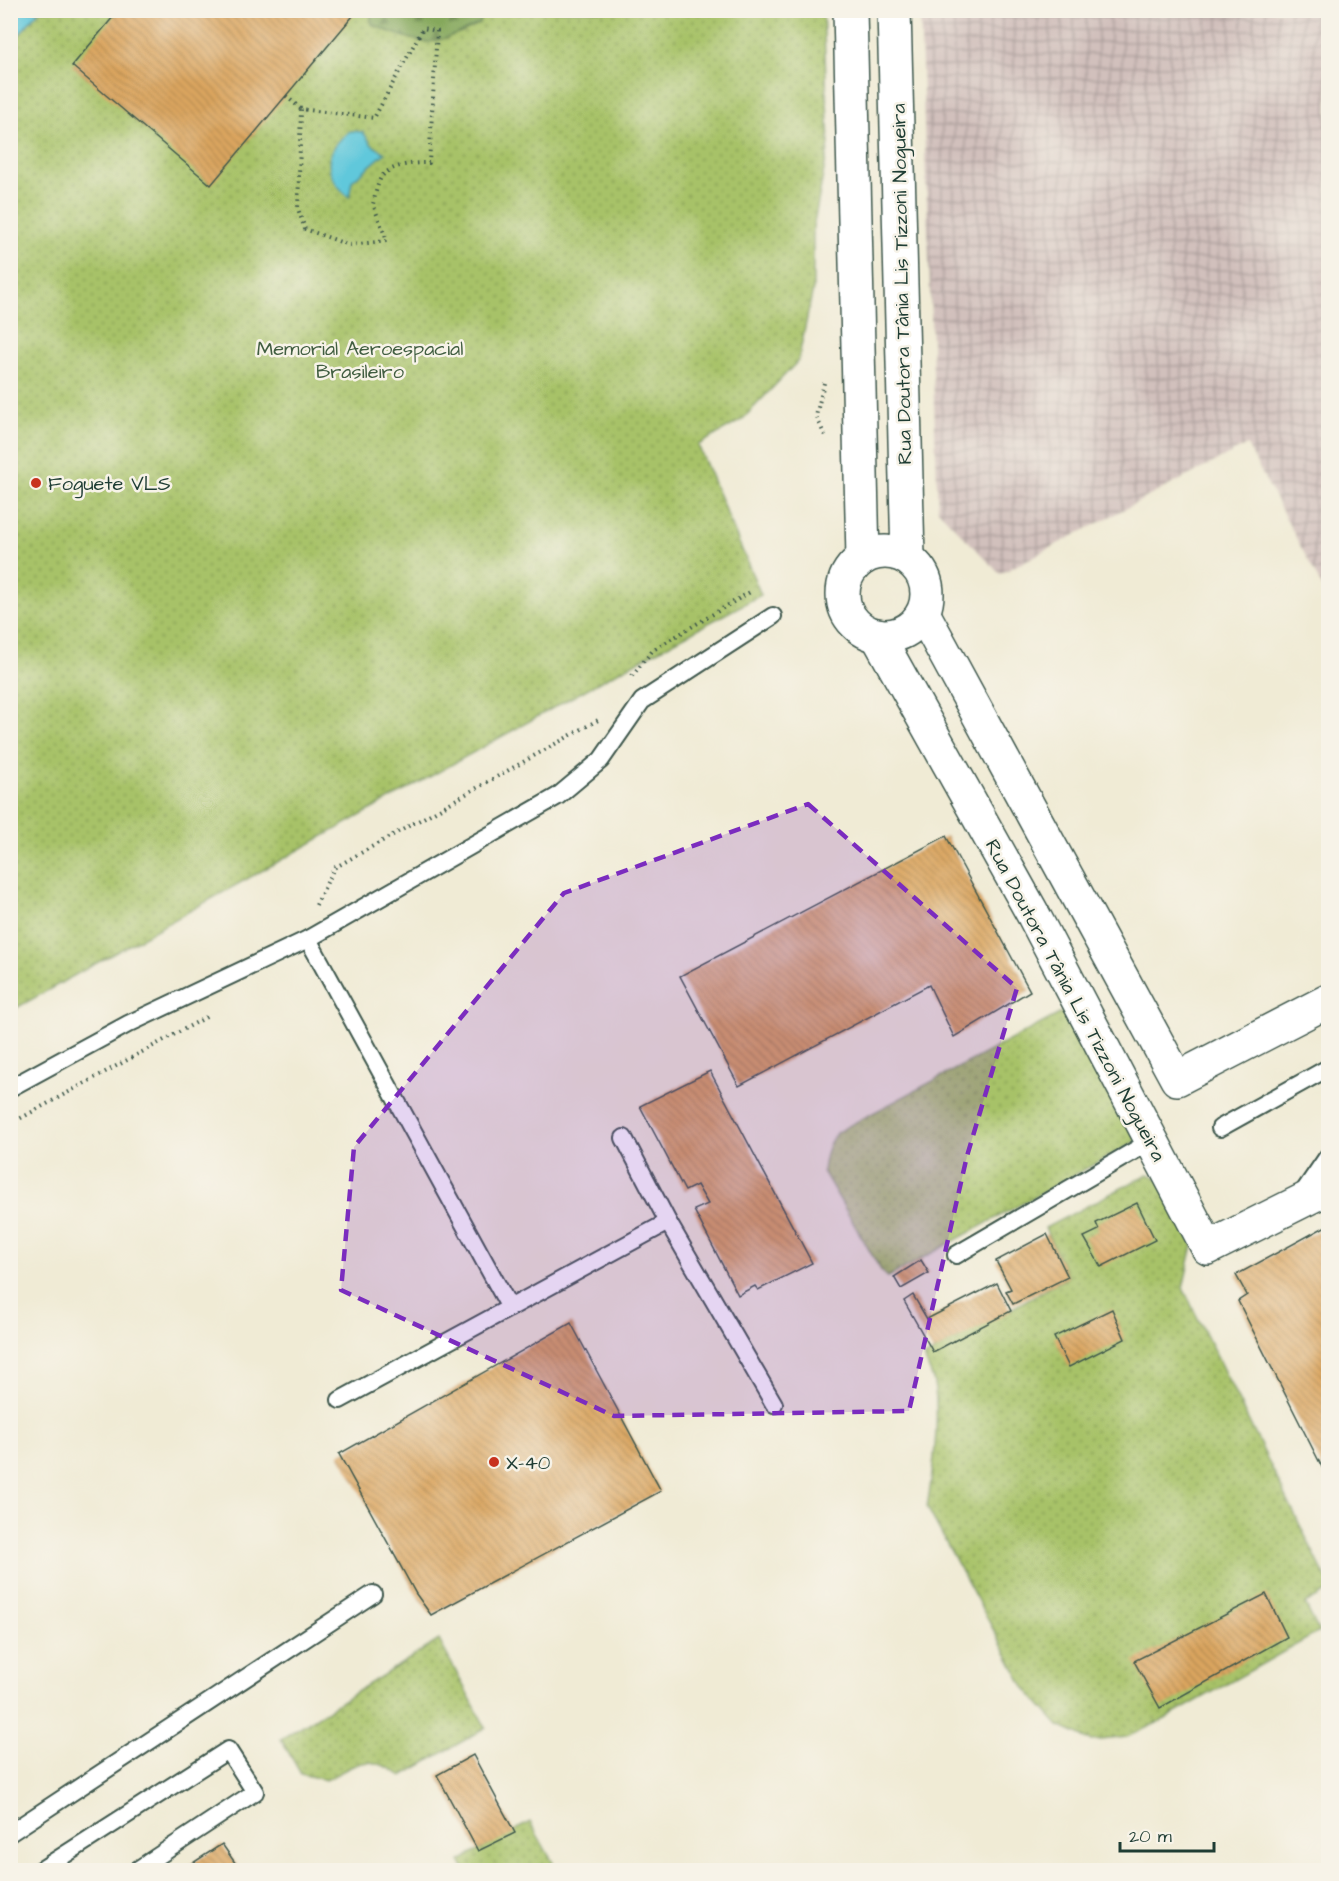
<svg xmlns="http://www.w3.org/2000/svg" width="1339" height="1881" viewBox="0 0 1339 1881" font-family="'Architects Daughter',sans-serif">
<defs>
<pattern id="industrial-grid" width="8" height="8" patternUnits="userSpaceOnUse" patternTransform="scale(1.5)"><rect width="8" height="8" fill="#d1c0bc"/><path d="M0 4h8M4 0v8" fill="none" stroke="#a99d9a"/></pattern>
<pattern id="green-dots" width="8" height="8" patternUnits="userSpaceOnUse" patternTransform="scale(1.5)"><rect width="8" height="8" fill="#a7c268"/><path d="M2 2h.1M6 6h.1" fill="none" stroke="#879f56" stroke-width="1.8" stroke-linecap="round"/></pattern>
<pattern id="forest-firs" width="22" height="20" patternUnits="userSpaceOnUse" patternTransform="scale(1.5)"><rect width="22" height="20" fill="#85a85c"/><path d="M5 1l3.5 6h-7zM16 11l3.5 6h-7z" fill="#6c8a4d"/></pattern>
<pattern id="building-back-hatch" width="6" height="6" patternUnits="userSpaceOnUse" patternTransform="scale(1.5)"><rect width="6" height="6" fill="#dba55f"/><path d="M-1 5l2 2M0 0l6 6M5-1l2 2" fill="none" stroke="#b1884f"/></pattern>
</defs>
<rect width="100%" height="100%" fill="#f7f3e8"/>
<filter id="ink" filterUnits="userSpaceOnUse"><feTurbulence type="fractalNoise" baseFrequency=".0167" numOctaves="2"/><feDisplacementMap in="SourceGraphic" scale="12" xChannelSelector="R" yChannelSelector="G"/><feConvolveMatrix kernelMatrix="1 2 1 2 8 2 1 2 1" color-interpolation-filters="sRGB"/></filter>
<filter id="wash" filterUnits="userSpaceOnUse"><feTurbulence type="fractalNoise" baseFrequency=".008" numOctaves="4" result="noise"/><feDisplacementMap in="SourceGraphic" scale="24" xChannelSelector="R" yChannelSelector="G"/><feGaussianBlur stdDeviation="1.35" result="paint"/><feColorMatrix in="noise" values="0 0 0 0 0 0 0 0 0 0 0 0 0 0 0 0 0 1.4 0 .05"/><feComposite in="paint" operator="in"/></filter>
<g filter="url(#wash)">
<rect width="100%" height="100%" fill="#f0ebd5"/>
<polygon fill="url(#industrial-grid)" points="920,11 1328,11 1328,598 1247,445 1000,574 938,510"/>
<g fill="url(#green-dots)" stroke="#63804e" stroke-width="1.5">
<polygon points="39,10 823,11 829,144 813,228 813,289 798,361 742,420 698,445 761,595 601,681 11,1011 10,44"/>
<path d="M1067,1010L1137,1141L888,1277L882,1272L823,1171C825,1156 827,1144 837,1132Z"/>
<path d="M1148,1174L1159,1178L1193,1245L1183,1288L1328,1582V1591L1305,1604L1319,1632L1161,1721L1127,1737L1092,1741L1059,1726L1025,1688L927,1507C933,1472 940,1418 934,1383C932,1375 927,1365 924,1357L1068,1277L1045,1228Z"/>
<path d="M439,1640L486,1728L402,1776C368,1752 359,1763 326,1780L301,1774L281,1739Z"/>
<polygon points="530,1822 556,1868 551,1870 466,1870 460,1861"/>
</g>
<path fill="url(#forest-firs)" stroke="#527248" stroke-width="1.5" d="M370,11V10L484,11L480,23C469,29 438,43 426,42C414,41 383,30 372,24Z"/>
<g fill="#60c8db" stroke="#408288" stroke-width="1.5">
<polygon points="11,10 39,11 11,44 10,11"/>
<path d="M350,131L363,132L372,145L385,153L352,181L349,197C322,174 323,151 350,131Z"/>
</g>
<g id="blocks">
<g fill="url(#building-back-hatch)">
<polygon points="119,10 358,10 211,185 72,66"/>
<polygon points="946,836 1030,991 954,1037 929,985 739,1086 680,976"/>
<polygon points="710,1071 812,1263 758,1290 755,1286 738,1295 694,1210 708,1204 697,1185 685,1191 640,1106"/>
<polygon points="1137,1203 1155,1240 1101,1267 1084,1237 1099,1230 1096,1223"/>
<polygon points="1328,1225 1328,1479 1238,1301 1247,1295 1236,1275"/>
<polygon points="1047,1234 1068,1277 1013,1304 1006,1291 1011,1289 996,1261"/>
<polygon points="921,1260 929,1273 901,1289 894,1277"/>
<polygon points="997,1283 1011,1311 933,1352 904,1301 913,1295 927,1319"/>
<polygon points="1112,1309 1125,1339 1069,1367 1054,1337"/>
<polygon points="571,1323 661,1491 431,1615 416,1594 339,1454"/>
<polygon points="1266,1594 1287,1637 1160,1708 1134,1661"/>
<polygon points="473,1755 515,1833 478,1851 437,1775"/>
<polygon points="222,1844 240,1870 182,1870"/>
</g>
</g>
</g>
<g filter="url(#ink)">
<use href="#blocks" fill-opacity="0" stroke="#3e574c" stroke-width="1.5"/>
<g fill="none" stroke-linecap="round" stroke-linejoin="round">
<g stroke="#3e574c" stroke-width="20">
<g id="service">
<polyline points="308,939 510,1308"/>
<polyline points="10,1088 128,1024 308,939 558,796 601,760 642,701 773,616"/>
<polyline points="1220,1128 1328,1068"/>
<polyline points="624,1138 668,1222 774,1404"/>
<polyline points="1302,1194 1328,1156"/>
<polyline points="956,1255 1151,1141"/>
<polyline points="340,1400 668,1222"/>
<polyline points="10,1833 373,1594"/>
<polyline points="41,1870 228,1750 255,1792 137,1870"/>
</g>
</g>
<g stroke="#3e574c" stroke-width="36">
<g id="minor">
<polyline points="850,10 863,558"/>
<polyline points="894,10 908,558"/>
<circle cx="885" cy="594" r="42"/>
<polyline points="923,613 1177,1079 1328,1001"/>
<polyline points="877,635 1034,916 1208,1248 1328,1188"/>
</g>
</g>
<g stroke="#3e574c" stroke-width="4" stroke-dasharray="1.5 4.5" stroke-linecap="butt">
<path d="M286,96L301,109L374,118L423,28L437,31L429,163C414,163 393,164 382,176C377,183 375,197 373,204L387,241L349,245L305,229L298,209L301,109"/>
<polyline points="824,383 816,416 826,438"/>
<polyline points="632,676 653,650 750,592"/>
<polyline points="316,905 334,868 598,720"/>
<polyline points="10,1124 210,1015"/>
</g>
<use href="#service" stroke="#fff" stroke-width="16"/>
<use href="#minor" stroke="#fff" stroke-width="33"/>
</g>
</g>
<path fill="#7b2cbf" fill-opacity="0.2" stroke="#7b2cbf" stroke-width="4.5" stroke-dasharray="12 8" stroke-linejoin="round" d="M808,804L1017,988L967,1156L909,1411L614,1416L341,1290L354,1147L564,893Z"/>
<g fill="#c8321e" stroke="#f7f3e8" stroke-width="2">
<circle cx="36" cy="483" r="6"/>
<circle cx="494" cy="1462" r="6"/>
</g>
<g text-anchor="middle" stroke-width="5" stroke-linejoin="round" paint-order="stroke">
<g font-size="20" fill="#1f3d34" stroke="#f7f3e8">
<text transform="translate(901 284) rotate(-91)" y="7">Rua Doutora Tânia Lis Tizzoni Nogueira</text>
<text transform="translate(1076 1000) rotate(62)" y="7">Rua Doutora Tânia Lis Tizzoni Nogueira</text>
</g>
<g font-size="20" fill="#415e41" stroke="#f7f3e8">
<text x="360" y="355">Memorial Aeroespacial<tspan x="360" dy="23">Brasileiro</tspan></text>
</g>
<g font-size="20" fill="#1f3d34" stroke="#f7f3e8" text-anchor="start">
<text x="48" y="490">Foguete VLS</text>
<text x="506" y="1469">X-40</text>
</g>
</g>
<rect width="1339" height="1881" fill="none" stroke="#f7f3e8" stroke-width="36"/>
<path d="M1120 1842v9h94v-9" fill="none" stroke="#1f3d34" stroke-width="3"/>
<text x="1129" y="1842" font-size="18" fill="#1f3d34" stroke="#f7f3e8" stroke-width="4.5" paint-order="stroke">20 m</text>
</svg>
